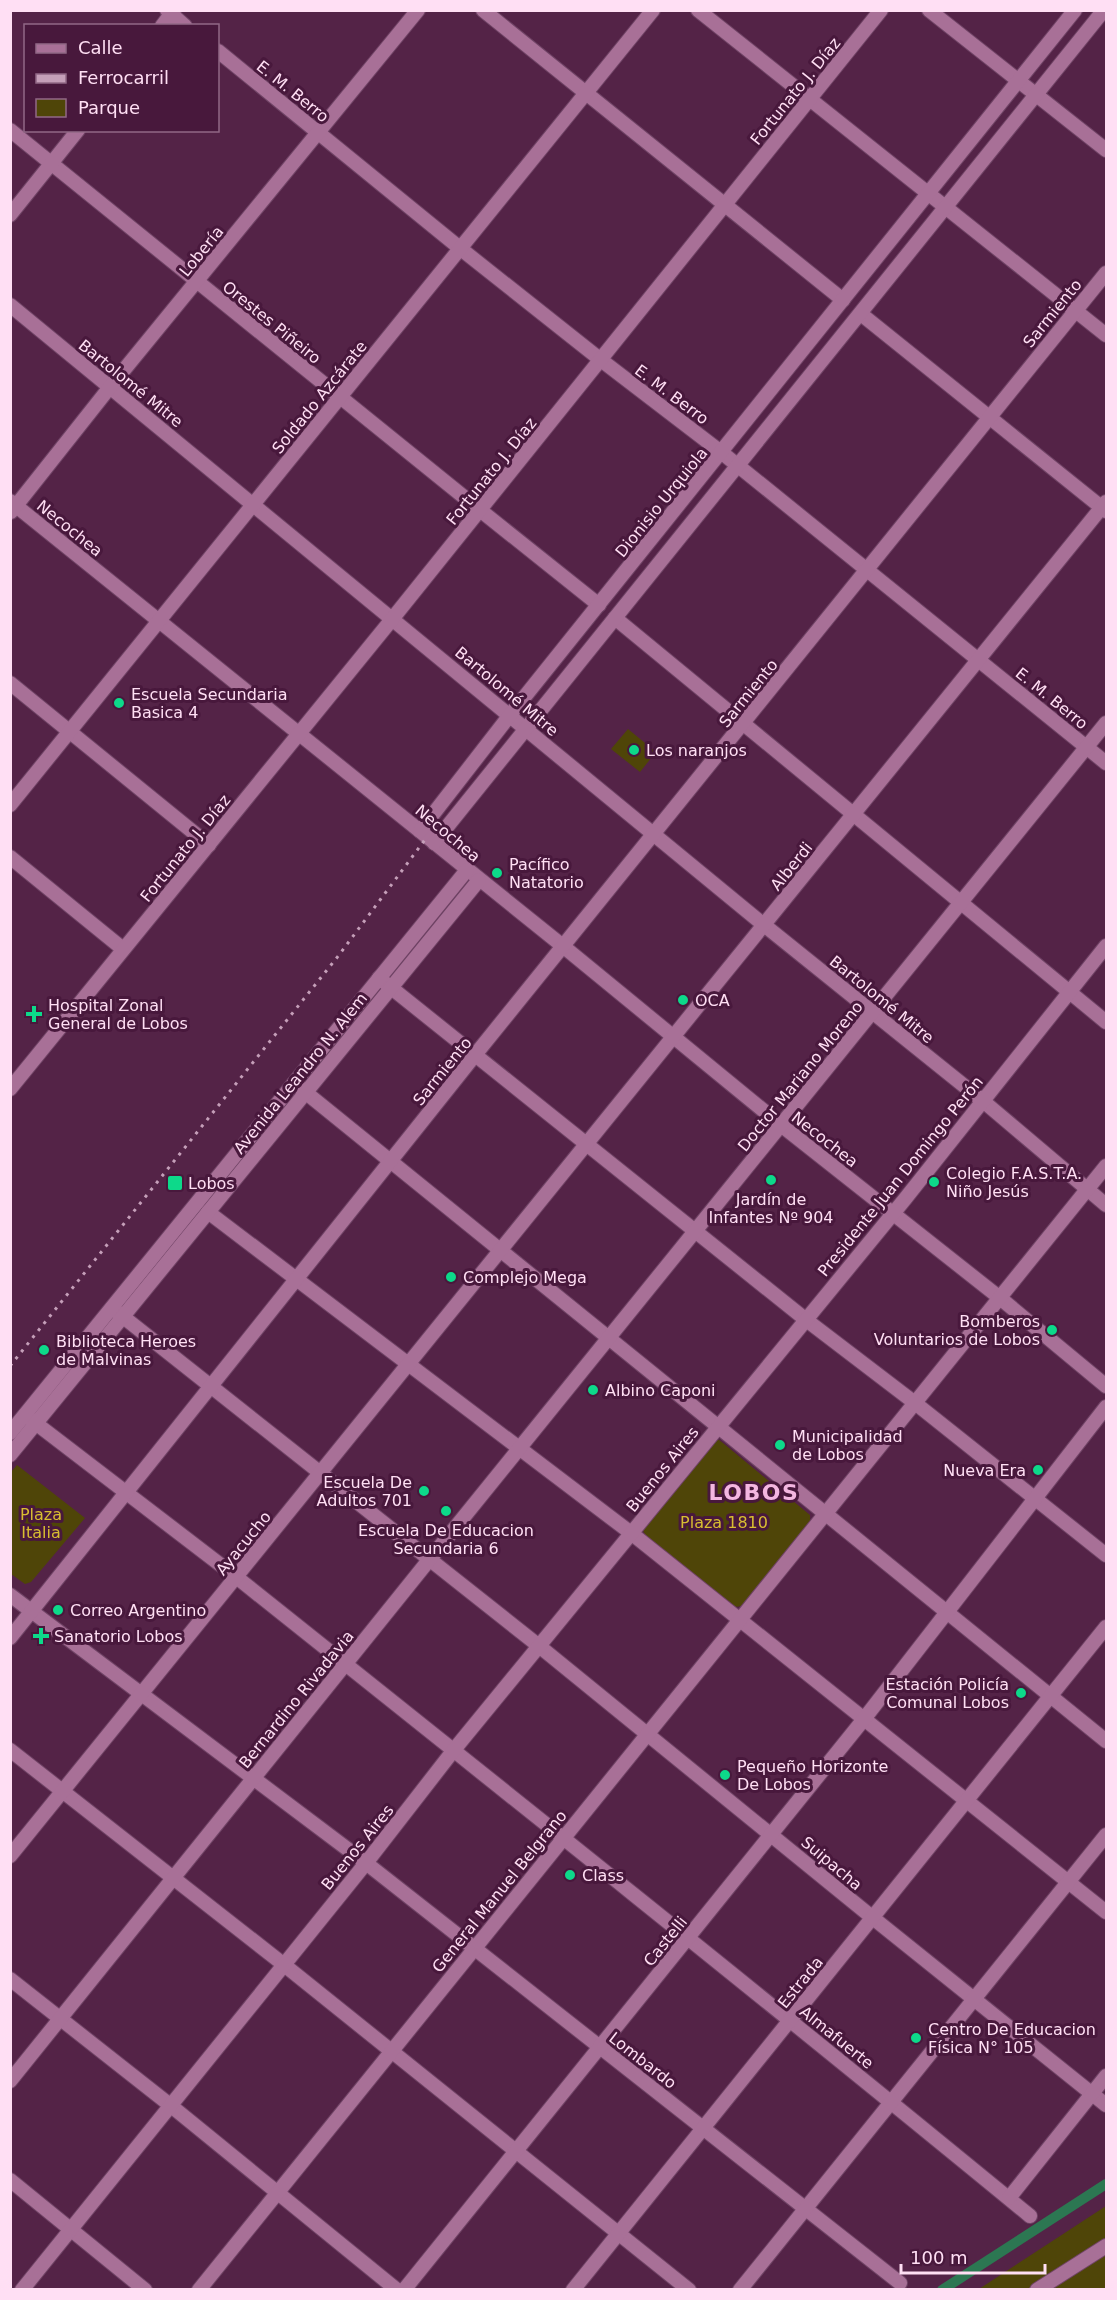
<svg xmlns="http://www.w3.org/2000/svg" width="1117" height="2300" viewBox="0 0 1117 2300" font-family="'DejaVu Sans',sans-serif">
<rect width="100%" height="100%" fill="#542347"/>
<g fill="#4f4508">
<polygon points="628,729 656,752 640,772 611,749"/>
<polygon points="713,1440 719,1440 723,1443 810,1515 810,1522 743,1606 734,1607 646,1536 642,1529"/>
<polygon points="17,1465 85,1518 31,1582 25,1584 11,1574 11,1472"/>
<polygon points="1106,2206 1106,2289 979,2289"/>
</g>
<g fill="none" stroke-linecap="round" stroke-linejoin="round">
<polyline stroke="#2c7752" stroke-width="10" points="942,2290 1106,2184"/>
<g stroke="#6f4365" stroke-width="16">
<g id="minor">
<polyline points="167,10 185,26"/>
<polyline points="483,10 843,300"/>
<polyline points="698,10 1106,335"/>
<polyline points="929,10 1106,150"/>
<polyline points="162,26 174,10"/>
<polyline points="218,51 461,249 601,360 721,452 1106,763"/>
<polyline points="10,130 480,510 599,605"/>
<polyline points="10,215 78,130"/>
<polyline points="10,305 764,925 983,1101 1106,1205"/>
<polyline points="861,314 1106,511"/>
<polyline points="10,501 564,947 781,1125 1000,1298 1106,1386"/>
<polyline points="11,512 110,387 418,10"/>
<polyline points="615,618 1106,1022"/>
<polyline points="10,683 209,845"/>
<polyline points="10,805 653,10"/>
<polyline points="420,831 510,715 1075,10"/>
<polyline points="434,843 1104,10"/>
<polyline points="10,857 123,949"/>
<polyline points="379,978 805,1319 915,1403 1106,1555"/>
<polyline points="294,1083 1106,1741"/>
<polyline points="10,1089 393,618 881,10"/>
<polyline points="208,1212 631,1533 1106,1912"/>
<polyline points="112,1308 539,1646 873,1918 1106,2105"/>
<path d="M25,1415C95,1469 165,1522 235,1576C501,1788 767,2000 1030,2216"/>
<polyline points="10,1433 467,870"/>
<polyline points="10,1455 479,880"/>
<polyline points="10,1595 366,1863 900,2283"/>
<polyline points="10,1638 475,1055 1106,273"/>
<polyline points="10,1750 283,1964 689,2290"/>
<polyline points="10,1856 1106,502"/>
<polyline points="10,1979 170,2105 397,2290"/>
<polyline points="10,2081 429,1560 1106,723"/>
<polyline points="10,2180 145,2290"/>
<polyline points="1009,2198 1106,2076"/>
<polyline points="22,2290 366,1863 453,1751 905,1199 1106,946"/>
<polyline points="199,2290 1106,1166"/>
<polyline points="404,2290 864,1719 1106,1407"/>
<polyline points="573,2290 1106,1627"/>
<polyline points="740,2290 1106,1835"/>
<polyline points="1037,2290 1106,2246"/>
</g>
</g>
<use href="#minor" stroke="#a87097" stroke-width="14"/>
<polyline stroke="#c59fb9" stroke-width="3" stroke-dasharray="3 6" stroke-linecap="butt" points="10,1366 339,955 427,837"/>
</g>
<g fill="#0dd98a" stroke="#48183c" stroke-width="2">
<circle cx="119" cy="703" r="6"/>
<circle cx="634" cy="750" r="6"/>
<circle cx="497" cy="873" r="6"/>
<circle cx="683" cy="1000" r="6"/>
<path d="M31 1005h6v6h6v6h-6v6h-6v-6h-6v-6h6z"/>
<circle cx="771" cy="1180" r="6"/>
<circle cx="934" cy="1182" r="6"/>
<rect x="167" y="1175" width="16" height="16" rx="3"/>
<circle cx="451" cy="1277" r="6"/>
<circle cx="1052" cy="1330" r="6"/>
<circle cx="44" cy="1350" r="6"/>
<circle cx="593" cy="1390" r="6"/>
<circle cx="780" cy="1445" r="6"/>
<circle cx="1038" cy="1470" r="6"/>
<circle cx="424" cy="1491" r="6"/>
<circle cx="446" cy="1511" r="6"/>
<circle cx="58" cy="1610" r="6"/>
<path d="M38 1627h6v6h6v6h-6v6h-6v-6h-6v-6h6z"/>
<circle cx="1021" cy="1693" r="6"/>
<circle cx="725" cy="1775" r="6"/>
<circle cx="570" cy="1875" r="6"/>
<circle cx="916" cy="2038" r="6"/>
</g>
<g text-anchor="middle" stroke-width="6" stroke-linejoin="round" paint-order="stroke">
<g font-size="16" fill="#ffdff4" stroke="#48183c">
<text transform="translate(293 91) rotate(39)" y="6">E. M. Berro</text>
<text transform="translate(795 91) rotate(-51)" y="6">Fortunato J. Díaz</text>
<text transform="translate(201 251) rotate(-51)" y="6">Lobería</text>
<text transform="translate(1052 313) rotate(-51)" y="6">Sarmiento</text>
<text transform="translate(272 322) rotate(39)" y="6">Orestes Piñeiro</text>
<text transform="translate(131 383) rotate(39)" y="6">Bartolomé Mitre</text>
<text transform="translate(672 394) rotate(37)" y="6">E. M. Berro</text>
<text transform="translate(319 397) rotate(-51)" y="6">Soldado Azcárate</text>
<text transform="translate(491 471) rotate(-51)" y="6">Fortunato J. Díaz</text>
<text transform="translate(661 502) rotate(-51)" y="6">Dionisio Urquiola</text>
<text transform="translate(70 528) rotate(39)" y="6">Necochea</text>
<text transform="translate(507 691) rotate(40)" y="6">Bartolomé Mitre</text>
<text transform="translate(748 693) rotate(-51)" y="6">Sarmiento</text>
<text transform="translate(1052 698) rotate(39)" y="6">E. M. Berro</text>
<text transform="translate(448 833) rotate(40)" y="6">Necochea</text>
<text transform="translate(185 848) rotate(-51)" y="6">Fortunato J. Díaz</text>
<text transform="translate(791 866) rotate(-51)" y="6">Alberdi</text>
<text transform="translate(882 999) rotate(39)" y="6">Bartolomé Mitre</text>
<text transform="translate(442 1071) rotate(-51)" y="6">Sarmiento</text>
<text transform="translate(300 1073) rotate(-51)" y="6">Avenida Leandro N. Alem</text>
<text transform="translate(800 1076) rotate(-51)" y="6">Doctor Mariano Moreno</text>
<text transform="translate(825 1139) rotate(38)" y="6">Necochea</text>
<text transform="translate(900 1176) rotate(-51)" y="6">Presidente Juan Domingo Perón</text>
<text transform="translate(662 1469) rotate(-51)" y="6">Buenos Aires</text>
<text transform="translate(243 1543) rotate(-51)" y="6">Ayacucho</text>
<text transform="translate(296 1699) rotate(-51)" y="6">Bernardino Rivadavia</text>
<text transform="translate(357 1847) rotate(-51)" y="6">Buenos Aires</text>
<text transform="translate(832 1863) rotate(40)" y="6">Suipacha</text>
<text transform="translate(499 1891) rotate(-51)" y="6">General Manuel Belgrano</text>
<text transform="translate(665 1941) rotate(-51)" y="6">Castelli</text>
<text transform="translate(800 1982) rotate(-51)" y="6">Estrada</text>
<text transform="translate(837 2037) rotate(39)" y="6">Almafuerte</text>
<text transform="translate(643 2060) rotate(38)" y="6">Lombardo</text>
</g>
<g font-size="16" fill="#ffdff4" stroke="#48183c" text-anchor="start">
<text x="131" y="700">Escuela Secundaria<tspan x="131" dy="18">Basica 4</tspan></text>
<text x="646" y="756">Los naranjos</text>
<text x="509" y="870">Pacífico<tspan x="509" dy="18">Natatorio</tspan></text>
<text x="695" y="1006">OCA</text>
<text x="48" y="1011">Hospital Zonal<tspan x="48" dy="18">General de Lobos</tspan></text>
<text x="946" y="1179">Colegio F.A.S.T.A.<tspan x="946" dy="18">Niño Jesús</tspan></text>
<text x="188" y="1189">Lobos</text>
<text x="771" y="1205" text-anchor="middle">Jardín de<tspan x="771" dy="18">Infantes Nº 904</tspan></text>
<text x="463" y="1283">Complejo Mega</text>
<text x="1040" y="1327" text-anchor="end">Bomberos<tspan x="1040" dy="18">Voluntarios de Lobos</tspan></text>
<text x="56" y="1347">Biblioteca Heroes<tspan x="56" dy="18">de Malvinas</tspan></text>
<text x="605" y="1396">Albino Caponi</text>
<text x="792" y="1442">Municipalidad<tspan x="792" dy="18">de Lobos</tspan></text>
<text x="1026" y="1476" text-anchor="end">Nueva Era</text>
<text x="412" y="1488" text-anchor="end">Escuela De<tspan x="412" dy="18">Adultos 701</tspan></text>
<text x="446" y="1536" text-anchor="middle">Escuela De Educacion<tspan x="446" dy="18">Secundaria 6</tspan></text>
<text x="70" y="1616">Correo Argentino</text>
<text x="54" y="1642">Sanatorio Lobos</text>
<text x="1009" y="1690" text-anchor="end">Estación Policía<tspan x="1009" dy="18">Comunal Lobos</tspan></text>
<text x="737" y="1772">Pequeño Horizonte<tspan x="737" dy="18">De Lobos</tspan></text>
<text x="582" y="1881">Class</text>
<text x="928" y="2035">Centro De Educacion<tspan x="928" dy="18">Física N° 105</tspan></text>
</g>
<g font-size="16" fill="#d8be31" stroke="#48183c">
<text x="41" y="1520">Plaza<tspan x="41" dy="18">Italia</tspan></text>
<text x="724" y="1528">Plaza 1810</text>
</g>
<g font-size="22" font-weight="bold" letter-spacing="1.5" fill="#f4b7e1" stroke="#48183c">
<text x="754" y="1500">LOBOS</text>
</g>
</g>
<rect width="1117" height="2300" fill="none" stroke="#ffdff4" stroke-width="24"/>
<rect x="24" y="24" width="195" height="108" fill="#48183c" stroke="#916886" stroke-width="1.5"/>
<rect x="36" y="44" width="30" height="9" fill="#a87097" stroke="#916886" stroke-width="1.5"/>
<text x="78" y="54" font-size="18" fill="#ffdff4">Calle</text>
<rect x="36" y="74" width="30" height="9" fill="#c59fb9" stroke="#916886" stroke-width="1.5"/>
<text x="78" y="84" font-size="18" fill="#ffdff4">Ferrocarril</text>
<rect x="36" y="99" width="30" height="18" fill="#4f4508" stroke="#916886" stroke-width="1.5"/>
<text x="78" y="114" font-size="18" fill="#ffdff4">Parque</text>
<path d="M901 2264v9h144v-9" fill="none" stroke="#ffdff4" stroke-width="3"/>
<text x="910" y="2264" font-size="18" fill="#ffdff4" stroke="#48183c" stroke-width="4.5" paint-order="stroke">100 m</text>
</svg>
